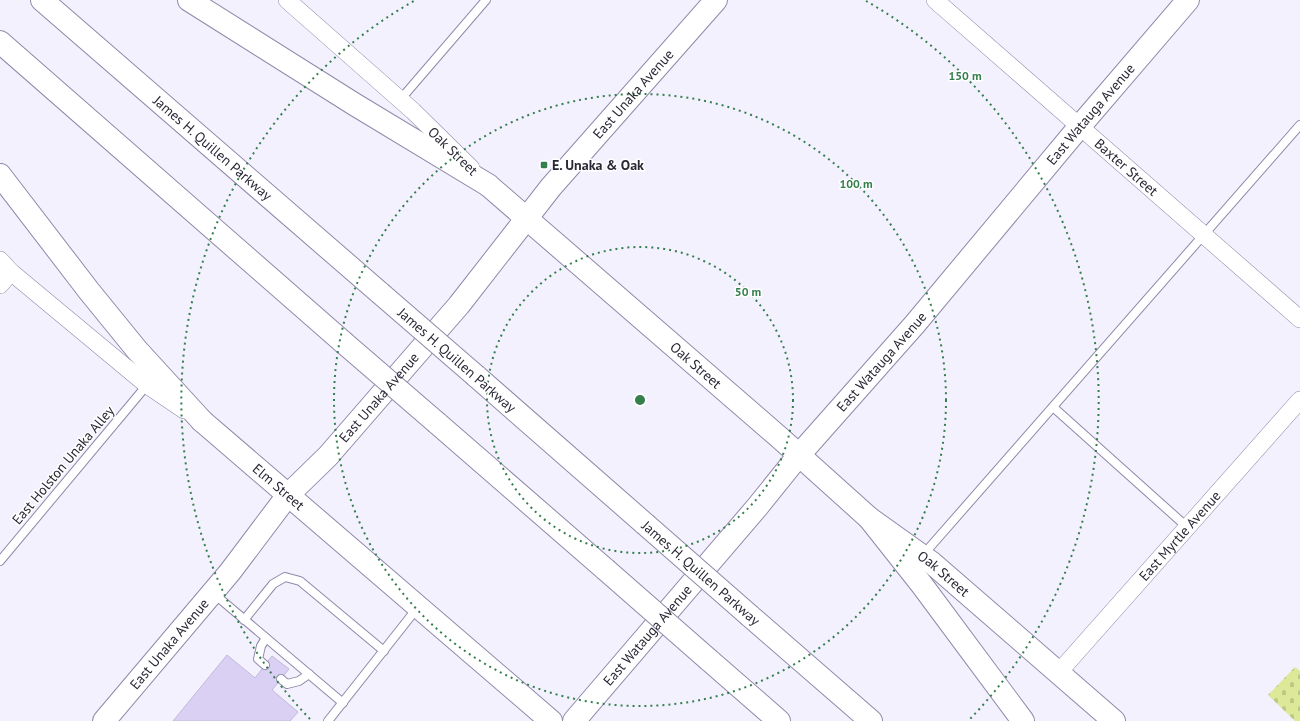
<svg xmlns="http://www.w3.org/2000/svg" width="1300" height="721" viewBox="0 0 1300 721" font-family="'PT Sans',sans-serif">
<defs>
<pattern id="cemetery-stones" width="16" height="16" patternUnits="userSpaceOnUse"><rect width="16" height="16" fill="#dde999"/><path d="M2 7V4a2 2 0 0 1 4 0v3zM10 15v-3a2 2 0 0 1 4 0v3z" fill="#bec884"/></pattern>
</defs>
<rect width="100%" height="100%" fill="#f4f1ff"/>
<polygon fill="url(#cemetery-stones)" points="1295,667 1300,671 1300,721 1295,721 1268,695"/>
<polygon fill="#d9d0f3" stroke="#c1b9db" points="227,655 255,678 272,656 289,669 272,690 298,712 290,721 173,721"/>
<g fill="none" stroke-linecap="round" stroke-linejoin="round">
<g stroke="#9088a9" stroke-width="10">
<g id="lane">
<polyline points="400,100 486,0"/>
<polyline points="1053,407 1187,527"/>
<polyline points="923,555 1300,125"/>
<polyline points="0,561 147,385"/>
<polyline points="213,593 343,703"/>
<polyline points="244,620 273,584 285,577 300,581 384,651"/>
<polyline points="265,665 258,659 261,646 266,638"/>
<polyline points="281,679 287,684 299,681 309,674"/>
<polyline points="328,721 418,607"/>
</g>
</g>
<g stroke="#9088a9" stroke-width="18">
<g id="street">
<polyline points="287,0 413,111 471,168"/>
<path id="s1" d="M935,0L1300,319"/>
<polyline points="0,260 11,272 147,385 184,410"/>
<polyline points="0,285 11,272"/>
<path id="s2" d="M1059,672L1300,400"/>
</g>
</g>
<g stroke="#9088a9" stroke-width="24">
<g id="secondary">
<path id="s3" d="M488,185L780,438L869,518L932,563L1114,721"/>
<path id="s4" d="M202,421L551,721"/>
<path id="s5" d="M104,721L230,572L288,495L328,456L459,305L551,187L716,0"/>
<path id="s6" d="M574,721L758,506L799,455L915,324L1080,126L1188,0"/>
</g>
</g>
<g stroke="#9088a9" stroke-width="24">
<g id="highway">
<path id="s7" d="M42,0L380,293"/>
<polyline points="189,0 354,104 488,185"/>
<polyline points="0,42 343,342"/>
<polyline points="0,175 89,291 137,350 202,421"/>
<polyline points="476,376 645,524"/>
<polyline points="437,423 605,569"/>
<polyline points="869,518 922,585 1023,721"/>
<polyline points="750,616 871,721"/>
<polyline points="709,660 779,721"/>
</g>
</g>
<use href="#lane" stroke="#fff" stroke-width="8"/>
<use href="#street" stroke="#fff" stroke-width="17"/>
<use href="#secondary" stroke="#fff" stroke-width="22"/>
<use href="#highway" stroke="#fff" stroke-width="22"/>
<g stroke="#9088a9" stroke-width="24" stroke-linecap="butt">
<g id="highway-bridge">
<polyline points="380,293 476,376"/>
<polyline points="343,342 437,423"/>
<polyline points="645,524 750,616"/>
<polyline points="605,569 709,660"/>
</g>
</g>
<use href="#highway-bridge" stroke="#fff" stroke-width="22"/>
</g>
<g fill="none" stroke="#357f4d" stroke-width="2" stroke-dasharray="2 4">
<circle cx="640" cy="400" r="153"/>
<circle cx="640" cy="400" r="306"/>
<path d="M310 719A459 459 0 0 1 414 1M866 1A459 459 0 0 1 970 719"/>
</g>
<rect fill="#357f4d" stroke="#fff" stroke-width="1.5" x="540" y="161" width="8" height="8" rx="2"/>
<g text-anchor="middle" stroke-width="3" stroke-linejoin="round" paint-order="stroke">
<g font-size="14" fill="#2b2835" stroke="#fff">
<text dy="5" stroke="none"><textPath href="#s5" startOffset="821">East Unaka Avenue</textPath></text>
<text dy="5" stroke="none"><textPath href="#s6" startOffset="797">East Watauga Avenue</textPath></text>
<text dy="5" stroke="none"><textPath href="#s7" startOffset="226">James H. Quillen Parkway</textPath></text>
<text transform="translate(453 151) rotate(44)" y="5">Oak Street</text>
<text dy="5" stroke="none"><textPath href="#s1" startOffset="254">Baxter Street</textPath></text>
<text transform="translate(457 360) rotate(41)" y="5">James H. Quillen Parkway</text>
<text dy="5" stroke="none"><textPath href="#s6" startOffset="473">East Watauga Avenue</textPath></text>
<text dy="5" stroke="none"><textPath href="#s3" startOffset="275">Oak Street</textPath></text>
<text dy="5" stroke="none"><textPath href="#s5" startOffset="425">East Unaka Avenue</textPath></text>
<text transform="translate(63 465) rotate(-50)" y="5">East Holston Unaka Alley</text>
<text dy="5" stroke="none"><textPath href="#s4" startOffset="101">Elm Street</textPath></text>
<text dy="5" stroke="none"><textPath href="#s2" startOffset="182">East Myrtle Avenue</textPath></text>
<text transform="translate(701 573) rotate(41)" y="5">James H. Quillen Parkway</text>
<text dy="5" stroke="none"><textPath href="#s3" startOffset="599">Oak Street</textPath></text>
<text dy="5" stroke="none"><textPath href="#s6" startOffset="113">East Watauga Avenue</textPath></text>
<text dy="5" stroke="none"><textPath href="#s5" startOffset="101">East Unaka Avenue</textPath></text>
</g>
<g font-size="14" font-weight="bold" fill="#2b2835" stroke="#fff" text-anchor="start">
<text x="552" y="170">E. Unaka &amp; Oak</text>
</g>
</g>
<circle cx="640" cy="400" r="6" fill="#357f4d" stroke="#fff" stroke-width="2"/>
<g font-size="12" text-anchor="middle" font-weight="bold" fill="#357f4d" stroke="#fff" stroke-width="3" stroke-linejoin="round" paint-order="stroke">
<text x="965" y="80">150 m</text>
<text x="856" y="188">100 m</text>
<text x="748" y="296">50 m</text>
</g>
</svg>
